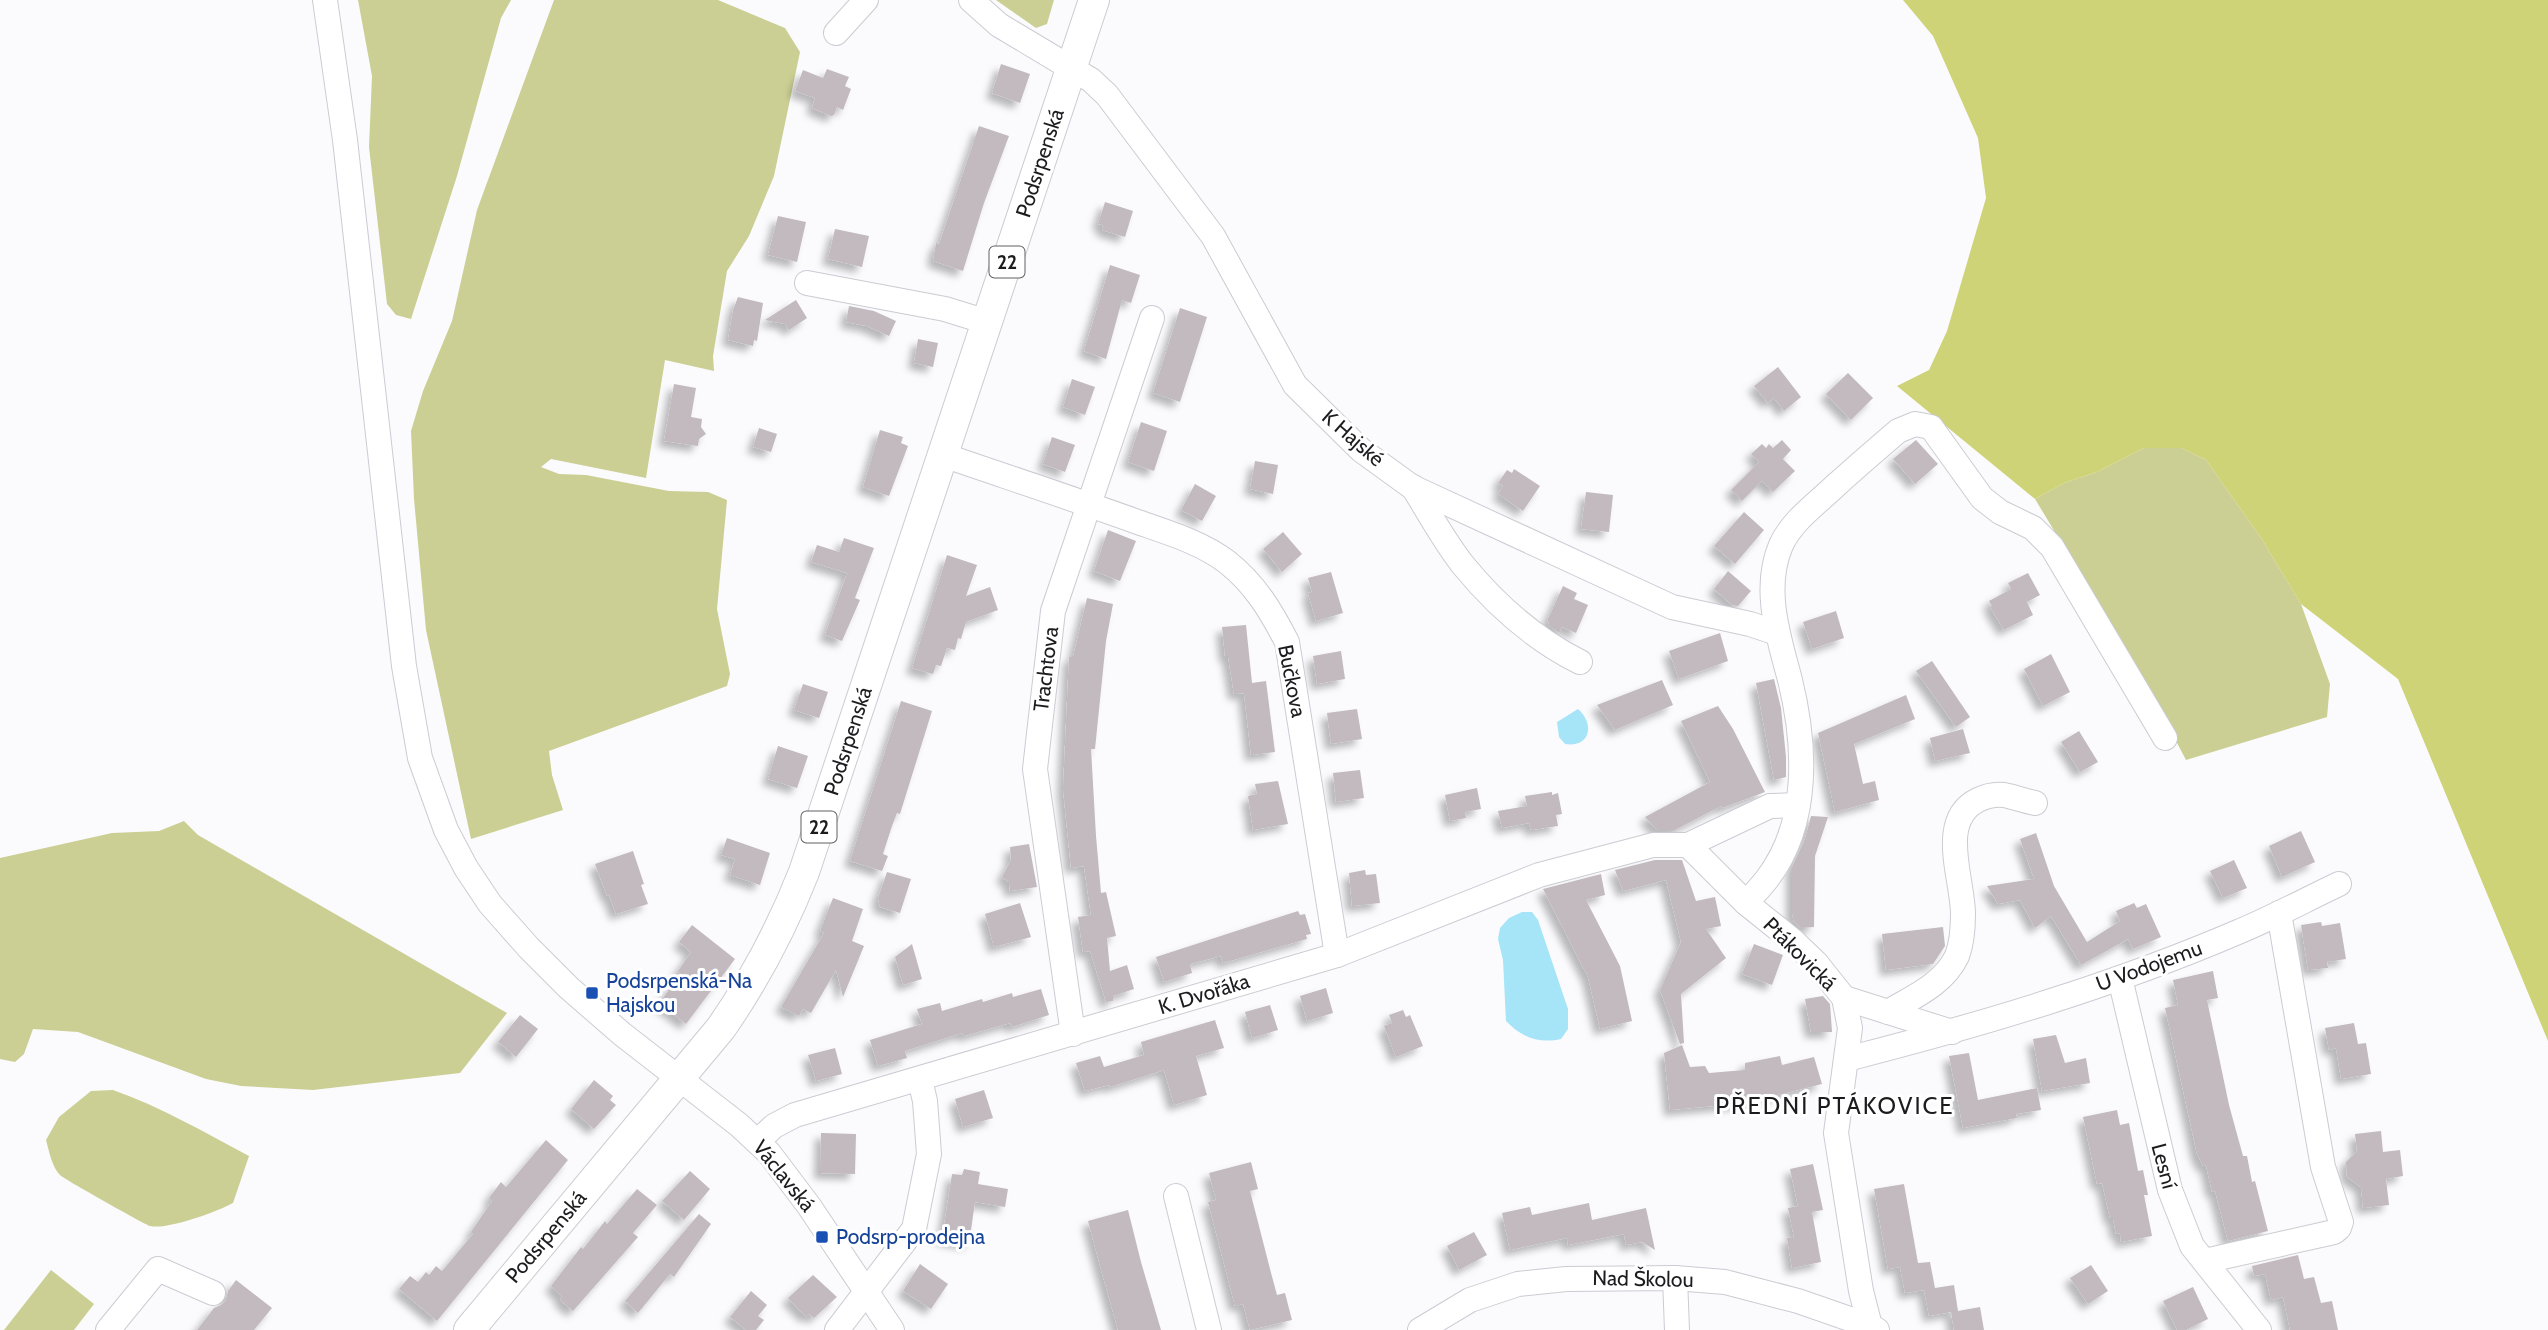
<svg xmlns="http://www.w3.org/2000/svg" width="2548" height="1330" viewBox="0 0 2548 1330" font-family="Cabin,sans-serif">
<defs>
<filter id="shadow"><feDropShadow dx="-6" dy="6" stdDeviation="3.5" flood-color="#0004"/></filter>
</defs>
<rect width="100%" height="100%" fill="#fbfbfe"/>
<g fill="#cbcf93">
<polygon points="358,0 511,0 501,18 457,176 411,319 396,315 387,304 369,147 372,76"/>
<polygon points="554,0 718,0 785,28 800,52 774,176 749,236 727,271 713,356 714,371 665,360 646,478 551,459 541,467 559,474 586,475 669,491 708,492 727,500 717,609 730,674 727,686 549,751 552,775 563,810 471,839 426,630 414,499 411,431 423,391 452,321 477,210"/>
<polygon points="996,0 1054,0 1047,24 1036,28"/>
<polygon points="2144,448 2181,448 2206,460 2261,538 2301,604 2330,684 2327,717 2186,760 2143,678 2035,499 2064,483 2097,472"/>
<polygon points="184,821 198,835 507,1013 460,1073 313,1090 241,1086 206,1079 78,1032 33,1029 24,1054 15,1062 0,1059 0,858 112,833 159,831"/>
<path d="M113,1090C161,1107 204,1132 249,1156L233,1203C217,1212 167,1230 150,1226C144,1224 64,1179 60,1175C52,1167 49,1151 46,1140L59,1117L91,1091Z"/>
<polygon points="51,1270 94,1304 74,1330 4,1330"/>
</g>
<polygon fill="#cfd378" points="1903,0 2548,0 2548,1041 2398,679 2301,604 2261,538 2206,460 2181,448 2144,448 2097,472 2064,483 2035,499 1897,386 1929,370 1947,331 1986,198 1978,138 1933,36"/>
<g fill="#a6e4f8">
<path d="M1578,709C1596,725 1589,748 1565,744L1559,737L1557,722Z"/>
<path d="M1522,912H1532L1538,920L1568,1009V1029L1561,1039C1539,1044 1521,1037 1506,1021L1503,960L1498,939L1500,928L1509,918Z"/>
</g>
<g fill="#c2babe" filter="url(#shadow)">
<polygon points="1001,64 1030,74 1020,103 992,93"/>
<polygon points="827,69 849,77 845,86 851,89 843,110 837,107 834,115 831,116 812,108 815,98 795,91 803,70 823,78"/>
<polygon points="979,126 1009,136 984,203 963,271 933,261 936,243 939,244"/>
<polygon points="1105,202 1133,211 1125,237 1102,230 1103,225 1098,224"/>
<polygon points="778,216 806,222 797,262 768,255"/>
<polygon points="835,229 869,236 862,267 828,259"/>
<polygon points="1110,265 1140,275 1131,303 1122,300 1106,359 1084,351"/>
<polygon points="738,297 763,303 757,341 754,340 753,346 728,340 733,310"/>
<polygon points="796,300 807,318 789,330 785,324 765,320"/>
<polygon points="849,306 874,311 896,321 889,336 867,326 846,322"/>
<polygon points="1180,308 1207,317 1180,402 1153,393"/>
<polygon points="918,339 938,343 933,367 914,363"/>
<polygon points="1778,367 1801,397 1784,411 1774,398 1768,403 1754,386"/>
<polygon points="1848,373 1873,398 1851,420 1826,394"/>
<polygon points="1072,379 1095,387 1085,415 1063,407"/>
<polygon points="674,384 696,388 691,417 702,419 701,427 706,434 699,439 698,446 664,441"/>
<polygon points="1141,422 1167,431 1154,471 1128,462"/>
<polygon points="759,428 777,434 771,452 753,447"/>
<polygon points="880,430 903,437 901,443 908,446 889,496 863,487"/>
<polygon points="1052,437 1075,445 1065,472 1043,464"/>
<polygon points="1782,440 1791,450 1783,459 1795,471 1773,492 1762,481 1742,501 1731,490 1759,462 1751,454 1762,444 1766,448 1769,444 1773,448"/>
<polygon points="1916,440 1938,464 1915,484 1893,459"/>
<polygon points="1255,461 1278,465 1273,494 1250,489"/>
<polygon points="1514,469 1540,486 1523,511 1498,494 1503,486 1498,483 1507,470 1512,473"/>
<polygon points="1195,484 1216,496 1202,521 1181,510"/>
<polygon points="1586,492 1613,495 1609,532 1581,529"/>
<polygon points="1744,512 1764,530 1735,564 1714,546"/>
<polygon points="1108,530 1136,541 1120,581 1094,571"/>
<polygon points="1283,532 1302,554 1282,572 1263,549"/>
<polygon points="844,538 874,548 855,598 860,600 842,641 825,635 847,573 811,562 817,545 839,552"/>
<polygon points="947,555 977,565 966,596 990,587 998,610 966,622 961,639 958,638 955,650 947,648 941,666 936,665 933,674 912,668"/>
<polygon points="1728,571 1751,591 1738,606 1732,605 1714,589"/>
<polygon points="1331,572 1343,613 1316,621 1308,593 1312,592 1308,578"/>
<polygon points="2028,573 2040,595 2027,602 2033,615 2004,630 1990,607 1992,606 1989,601 2011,589 2008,583"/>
<polygon points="1563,586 1577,593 1574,599 1588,605 1576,633 1562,627 1559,633 1548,625 1549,622 1547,621"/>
<polygon points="1087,598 1113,604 1106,641 1095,749 1091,749 1096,836 1101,893 1106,892 1116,936 1107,938 1110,971 1127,965 1134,989 1113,996 1113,1001 1106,1002 1090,951 1083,952 1078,917 1091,915 1084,866 1071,868 1063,789 1069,657 1073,657"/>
<polygon points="1836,611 1844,638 1812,649 1803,622"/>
<polygon points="1246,625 1252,683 1266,681 1275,752 1251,755 1244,693 1234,694 1228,656 1225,656 1222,627"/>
<polygon points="1720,633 1728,661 1679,679 1669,651"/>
<polygon points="1341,651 1345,679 1317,684 1313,656"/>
<polygon points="2051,654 2070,692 2043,706 2024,669"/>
<polygon points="1932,661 1970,717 1956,727 1916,671"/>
<polygon points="1774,679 1781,708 1786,757 1786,777 1774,780 1756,683"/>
<polygon points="1662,680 1673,705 1615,730 1597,705"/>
<polygon points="803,684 828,692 819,718 794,710"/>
<polygon points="1906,695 1915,719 1854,744 1863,784 1875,781 1879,800 1835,812 1818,733"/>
<polygon points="901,701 932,711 900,814 897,813 892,826 883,854 888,856 882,871 850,861"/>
<polygon points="1718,706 1733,729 1765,792 1722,808 1721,806 1675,830 1657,830 1645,817 1710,782 1681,721"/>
<polygon points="1357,709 1362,739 1331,744 1327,713"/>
<polygon points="1963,729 1970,753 1935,761 1930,738"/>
<polygon points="2079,731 2098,762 2080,772 2061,742"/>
<polygon points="778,746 808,756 797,788 768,779"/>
<polygon points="1360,770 1364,798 1336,802 1333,773"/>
<polygon points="1278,781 1288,824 1253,830 1248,796 1257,794 1255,784"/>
<polygon points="1477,788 1481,809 1465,812 1466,818 1450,821 1445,795"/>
<polygon points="1552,792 1552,795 1558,793 1562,814 1556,815 1558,826 1531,830 1529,823 1502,828 1498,811 1527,806 1525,796"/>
<polygon points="1811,816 1828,817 1815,856 1814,927 1801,928 1794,922 1792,913 1792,867 1805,839"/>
<polygon points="2301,831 2315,862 2282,877 2269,846"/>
<polygon points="2036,833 2054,886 2087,942 2120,921 2116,911 2134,903 2137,908 2146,904 2161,937 2133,949 2128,939 2081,965 2051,916 2035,928 2020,900 1998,904 1987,886 2034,879 2020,839"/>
<polygon points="727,838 770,853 760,885 730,875 735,859 721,855"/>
<polygon points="1029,844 1037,887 1010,891 1009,882 1002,877 1011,860 1010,847"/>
<polygon points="633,851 644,884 641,885 648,904 616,914 609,895 607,896 595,864"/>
<polygon points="1655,860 1682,860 1696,901 1715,897 1721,926 1706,929 1726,958 1681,994 1684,1043 1680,1044 1660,990 1681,942 1666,880 1623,891 1615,870"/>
<polygon points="2234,860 2247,888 2223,898 2210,871"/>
<polygon points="1365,870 1366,875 1376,874 1380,903 1352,906 1349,873"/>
<polygon points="887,872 911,879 900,913 880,907 878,898"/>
<polygon points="1601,874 1605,895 1586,900 1620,966 1632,1021 1600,1029 1588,977 1543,889"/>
<polygon points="833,898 863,909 852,941 864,946 843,997 836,970 811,1013 803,1009 799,1016 781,1007 824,933 820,931"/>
<polygon points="1020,903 1031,937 994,947 985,914"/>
<polygon points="1298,911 1300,915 1305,914 1311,934 1306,935 1307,939 1223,963 1221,956 1190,964 1192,973 1164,982 1156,957"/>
<polygon points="2321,922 2322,926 2340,923 2346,959 2327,962 2328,968 2308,970 2301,925"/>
<polygon points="692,925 735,959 686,1024 659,1003 681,974 678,971 691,952 679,942"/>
<polygon points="1943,927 1945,946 1933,964 1886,970 1882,934"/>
<polygon points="912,944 922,979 903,985 895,957"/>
<polygon points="1754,944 1783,955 1772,985 1742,974"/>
<polygon points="2213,971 2218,998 2207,1000 2229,1105 2243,1156 2247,1156 2252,1182 2255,1181 2268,1231 2228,1241 2215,1191 2212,1192 2206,1165 2203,1166 2197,1154 2165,1008 2178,1005 2173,980"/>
<polygon points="1326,988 1333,1013 1307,1021 1300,996"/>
<polygon points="1041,989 1049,1015 1012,1027 1010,1023 964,1036 962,1033 905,1051 907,1058 878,1066 870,1040 922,1024 917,1009 940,1003 942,1011 982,999 983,1002 1012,993 1013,997"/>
<polygon points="1823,996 1830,1004 1832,1032 1811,1032 1805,999"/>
<polygon points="1270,1005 1278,1030 1252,1038 1245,1012"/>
<polygon points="1403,1010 1406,1017 1410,1015 1423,1046 1396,1057 1384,1026 1392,1023 1389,1015"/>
<polygon points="520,1015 538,1029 516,1057 498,1042"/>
<polygon points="1215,1020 1224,1048 1196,1056 1207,1095 1174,1105 1164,1070 1110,1087 1109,1085 1085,1091 1076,1063 1100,1056 1104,1067 1144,1055 1141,1042"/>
<polygon points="2354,1023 2358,1044 2366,1043 2371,1074 2341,1079 2336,1048 2329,1050 2325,1028"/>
<polygon points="2056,1035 2065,1063 2086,1058 2090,1083 2042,1091 2033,1039"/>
<polygon points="1682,1045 1690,1067 1705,1066 1709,1073 1745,1070 1745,1063 1780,1056 1782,1065 1814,1057 1822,1084 1746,1103 1670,1110 1664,1053"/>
<polygon points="835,1048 842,1074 816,1081 808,1055"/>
<polygon points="1969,1053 1978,1100 2037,1088 2041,1110 2016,1114 2017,1118 1963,1128 1949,1056"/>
<polygon points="594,1080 613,1096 610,1100 616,1105 594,1129 571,1109"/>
<polygon points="984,1090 993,1118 963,1127 955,1099"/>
<polygon points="2117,1110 2120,1125 2129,1123 2138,1171 2143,1170 2148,1195 2144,1195 2152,1236 2121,1242 2120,1233 2116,1234 2113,1218 2110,1218 2102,1183 2097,1184 2083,1117"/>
<polygon points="2381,1131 2383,1152 2400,1150 2403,1176 2386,1179 2389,1205 2363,1208 2361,1187 2347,1177 2346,1162 2357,1151 2355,1134"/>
<polygon points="821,1133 856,1134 855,1174 820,1173"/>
<polygon points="546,1140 568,1160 437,1321 399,1289 410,1276 418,1282 426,1272 429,1275 436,1266 442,1271 473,1234 471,1232 492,1201 489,1198 501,1182 506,1187"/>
<polygon points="1251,1162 1258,1189 1250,1191 1270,1269 1277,1295 1285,1293 1292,1320 1250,1330 1243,1304 1235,1306 1208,1202 1216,1200 1209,1173"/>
<polygon points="1813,1164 1823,1210 1812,1212 1821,1262 1792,1268 1787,1238 1794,1237 1788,1208 1798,1206 1790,1169"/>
<polygon points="964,1169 980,1172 978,1184 1008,1189 1005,1207 975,1202 969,1244 942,1239 952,1174 962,1175"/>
<polygon points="690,1171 710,1189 684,1220 662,1201"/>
<polygon points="1904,1184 1918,1263 1930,1262 1935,1288 1954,1285 1958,1311 1980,1307 1984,1330 1954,1330 1951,1312 1929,1316 1924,1290 1905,1293 1900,1267 1888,1269 1874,1189"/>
<polygon points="637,1189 657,1205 633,1233 638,1237 573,1311 560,1300 562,1297 551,1286 581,1247 583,1249 605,1221 607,1224"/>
<polygon points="1589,1203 1592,1220 1646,1208 1655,1250 1642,1242 1626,1245 1624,1234 1568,1245 1567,1238 1510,1250 1502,1213 1530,1207 1532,1215"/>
<polygon points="1128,1210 1141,1262 1161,1330 1118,1330 1102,1273 1088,1221"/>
<polygon points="699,1214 711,1224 674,1277 670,1274 638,1313 625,1301"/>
<polygon points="1474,1232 1487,1255 1459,1270 1447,1246"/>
<polygon points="2298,1255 2304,1279 2314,1277 2321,1303 2332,1301 2338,1330 2290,1330 2283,1297 2271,1300 2265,1274 2254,1276 2252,1266"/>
<polygon points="920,1264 948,1284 931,1309 903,1291"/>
<polygon points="2091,1265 2108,1291 2088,1304 2070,1278"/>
<polygon points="813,1275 837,1297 814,1318 809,1314 806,1317 788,1298"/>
<polygon points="236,1280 272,1308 254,1330 197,1330 214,1308 221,1305 226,1300 228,1291"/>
<polygon points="2193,1287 2208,1319 2186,1330 2177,1330 2163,1301"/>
<polygon points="751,1291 767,1305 758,1316 764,1320 756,1330 746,1330 730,1317"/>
</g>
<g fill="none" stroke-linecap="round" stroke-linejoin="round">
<g stroke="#cbcbd3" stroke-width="26">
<g id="minor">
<polyline points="325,0 345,140 404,666 420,758 446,830 466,868 490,904 529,948 569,988 622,1034 739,1125 769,1153 809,1206 892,1330"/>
<polyline points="971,0 999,25 1091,80 1107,95 1213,236 1295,385 1361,450 1412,487 1672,607 1750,624 1777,633"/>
<polyline points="836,33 866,0"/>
<polyline points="807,283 945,309 987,322"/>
<path d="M943,455C1007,477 1071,498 1135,521C1166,532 1201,542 1227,562C1255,584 1271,611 1287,642L1337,955"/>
<path d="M1413,487C1429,513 1444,541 1463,565C1495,604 1534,639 1580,662"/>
<polyline points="1688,845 1770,806 1798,805"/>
<path d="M1746,903C1753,895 1761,887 1767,879C1810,823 1806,745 1790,680C1779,638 1762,589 1781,545C1792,521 1815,505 1834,487C1855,468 1877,449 1898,431L1915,424L1931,427L1982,498L2000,512L2033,528L2052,547L2165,738"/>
<polyline points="2120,978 2170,1190 2192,1246 2259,1330"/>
<polyline points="1844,998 1952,1032"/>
<path d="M1888,1012C1913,997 1944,984 1957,956C1962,943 1963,927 1963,914C1963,879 1937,820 1978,800C1986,796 1994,794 2004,795C2014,797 2025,801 2035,803"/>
<polyline points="1073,1034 1035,769 1053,611 1152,318"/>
<path d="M1847,1059C1980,1025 2112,986 2238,932C2272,918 2305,900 2339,884"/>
<polyline points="758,1141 774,1126 795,1115 1337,955 1539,875 1653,845 1688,845 1746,903 1792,940 1817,964 1844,998 1850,1028 1836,1133 1861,1291 1870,1326 1877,1330"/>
<polyline points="1176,1196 1209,1330"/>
<polyline points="2205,1261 2334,1232 2339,1228 2341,1222 2323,1167 2279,913"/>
<polyline points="1675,1278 1677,1330"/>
<polyline points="108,1330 158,1269 213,1293"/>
<polyline points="837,1330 914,1229 929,1154 925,1101 920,1080"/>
<polyline points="1420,1330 1470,1300 1518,1284 1566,1279 1675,1278 1725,1282 1798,1301 1870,1326 1870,1330"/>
</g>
</g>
<g stroke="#cbcbd3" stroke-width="32">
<path id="major" d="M469,1330L721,1028C755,979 782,928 804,872L1094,0"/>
</g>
<use href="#minor" stroke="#fff" stroke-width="24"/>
<use href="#major" stroke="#fff" stroke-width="30"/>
</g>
<g fill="#1a4fb4" stroke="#fff" stroke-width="2.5">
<rect x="585" y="986" width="14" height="14" rx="3.5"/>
<rect x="815" y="1230" width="14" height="14" rx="3.5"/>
</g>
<g text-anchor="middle" stroke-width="6" stroke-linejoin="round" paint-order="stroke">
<g fill="#fff" stroke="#606062" stroke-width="2">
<rect x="989.5" y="246.5" width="35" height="31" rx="5"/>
<rect x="801.5" y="811.5" width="35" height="31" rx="5"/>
</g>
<g font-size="19" font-weight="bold" fill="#1c1c1f">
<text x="1007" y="269">22</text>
<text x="819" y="834">22</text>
</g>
<g font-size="21" fill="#1c1c1f" stroke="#fff">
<text transform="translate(1040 163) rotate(-72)" y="7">Podsrpenská</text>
<text transform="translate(1353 438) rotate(41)" y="7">K Hajské</text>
<text transform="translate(1046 669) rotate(-83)" y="7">Trachtova</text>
<text transform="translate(1292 681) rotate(79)" y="7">Bučkova</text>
<text transform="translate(848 741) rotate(-72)" y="7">Podsrpenská</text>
<text transform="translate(1800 954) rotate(45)" y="7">Ptákovická</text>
<text transform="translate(2149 966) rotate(-20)" y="7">U Vodojemu</text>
<text transform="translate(1204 994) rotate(-17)" y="7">K. Dvořáka</text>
<text transform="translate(2164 1166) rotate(75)" y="7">Lesní</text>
<text transform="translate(784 1176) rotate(51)" y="7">Václavská</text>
<text transform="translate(546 1237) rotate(-50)" y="7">Podsrpenská</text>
<text transform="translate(1643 1279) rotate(1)" y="7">Nad Školou</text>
</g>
<g font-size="21" fill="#164399" stroke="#fff" text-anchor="start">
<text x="606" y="988">Podsrpenská-Na<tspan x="606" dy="24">Hajskou</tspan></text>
<text x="836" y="1244">Podsrp-prodejna</text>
</g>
<g font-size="24" letter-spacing="2" fill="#1c1c1f" stroke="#fff">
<text x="1835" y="1114">PŘEDNÍ PTÁKOVICE</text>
</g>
</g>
</svg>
